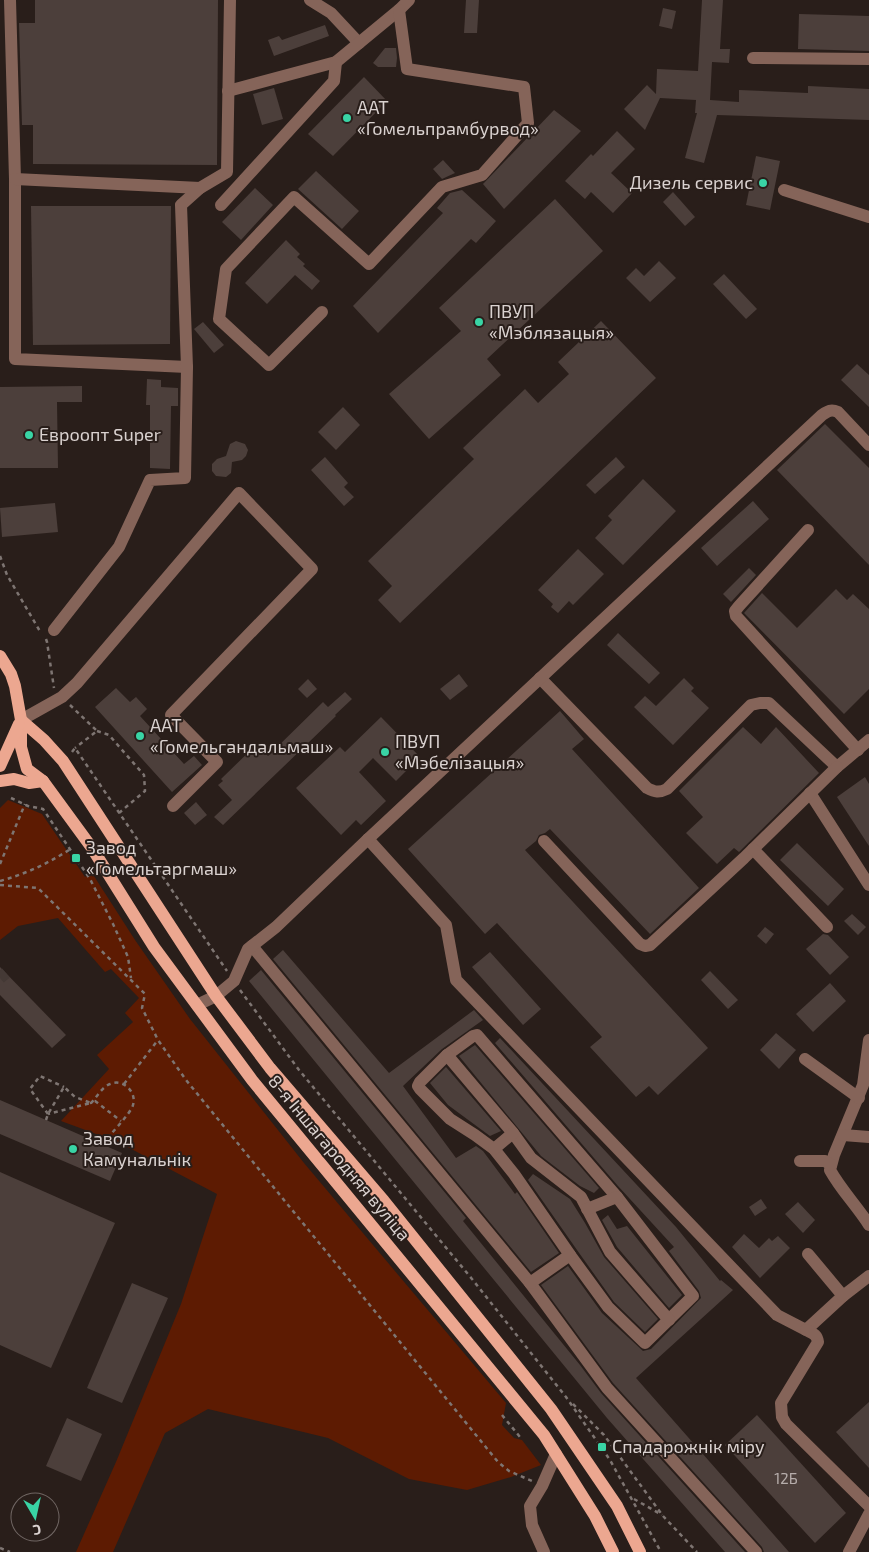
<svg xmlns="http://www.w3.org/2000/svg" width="869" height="1552" viewBox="0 0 869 1552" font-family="'Exo 2',sans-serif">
<rect width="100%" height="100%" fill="#291e1a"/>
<polygon fill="#5d1b02" points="8,800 42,814 85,877 92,873 135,940 190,1019 304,1163 506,1403 502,1425 514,1438 522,1440 541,1465 511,1477 467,1490 409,1479 328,1438 208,1409 165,1433 113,1552 76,1552 116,1462 181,1304 217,1194 118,1142 61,1121 109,1069 97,1055 133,1022 125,1013 139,998 111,969 105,972 58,918 18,926 0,940 0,808"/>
<g fill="#4c3f3b">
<polygon points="35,0 218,0 217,165 33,164 33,125 22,125 19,23 35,23"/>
<polygon points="466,0 479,0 477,33 464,33"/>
<polygon points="702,0 723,0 720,49 730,49 729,63 712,62 710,100 739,102 739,90 808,93 808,86 869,89 869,120 717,115 704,163 685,158 697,113 695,113 696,100 660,98 645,130 624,109 647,85 656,94 657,69 698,71"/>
<polygon points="663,8 676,11 672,29 659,26"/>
<polygon points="799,14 869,16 869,51 798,49"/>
<polygon points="325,25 329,36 274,56 268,40 279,36 282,40"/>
<polygon points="385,48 396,48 397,58 396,67 378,67 373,63"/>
<polygon points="364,77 387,101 333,156 308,134"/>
<polygon points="274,88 283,119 262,125 253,94"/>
<polygon points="554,110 581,131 504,209 483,184"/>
<polygon points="617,131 635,149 611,173 632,193 613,213 591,192 585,199 565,181 591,154 593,156"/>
<polygon points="756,156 780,161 770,210 746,205"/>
<polygon points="443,160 455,173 442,179 433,169"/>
<polygon points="316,171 359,211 342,229 298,189"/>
<polygon points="255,188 273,205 241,240 222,222"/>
<polygon points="462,190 496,221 476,243 471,239 378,333 353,306 443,213 437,208 450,193"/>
<polygon points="673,192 695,217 685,226 663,202"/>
<polygon points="555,199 603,251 487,359 501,375 429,439 389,394 461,331 439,308"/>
<polygon points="31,206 171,206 170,344 33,345"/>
<polygon points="286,240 300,254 297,257 305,264 303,266 320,281 312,290 295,275 267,304 245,283"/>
<polygon points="659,261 676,278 650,302 626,278 636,268 644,276"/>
<polygon points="724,274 757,309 746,319 713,284"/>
<polygon points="601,321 656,378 400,623 378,600 392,586 368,561 474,459 463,448 525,389 538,403 569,374 558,362"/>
<polygon points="203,322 224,345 214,353 194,329"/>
<polygon points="857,364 869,375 869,407 841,380"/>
<polygon points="147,379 161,380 161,387 178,388 178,406 171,406 170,469 150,468 150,405 146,405"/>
<polygon points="82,386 82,402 57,402 58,468 0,468 0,387"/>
<polygon points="343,407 360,425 336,450 318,432"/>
<polygon points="825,424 869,468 869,565 777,470"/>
<polygon points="236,441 245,444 248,450 246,456 242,460 232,462 231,473 226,477 216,476 212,471 212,464 217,459 226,456 230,444"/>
<polygon points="325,457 348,483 344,487 354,497 344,506 311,470"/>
<polygon points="616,457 625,467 595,494 586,485"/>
<polygon points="643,479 676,511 623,565 595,538 612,520 608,516"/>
<polygon points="753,501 769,519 717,566 701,548"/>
<polygon points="55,503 58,532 2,537 0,508"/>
<polygon points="578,549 604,574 573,605 569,601 558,613 551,607 553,604 538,590"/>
<polygon points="749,568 756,575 731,602 723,594"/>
<polygon points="836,589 847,600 853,594 869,609 869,689 844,714 744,613 762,593 797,628"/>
<polygon points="618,633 660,673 649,684 607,645"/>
<polygon points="459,674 468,686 450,700 440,689"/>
<polygon points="684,678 694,688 691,691 709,708 673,745 634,707 645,696 656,706"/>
<polygon points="308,679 317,689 307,698 298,689"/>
<polygon points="116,688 130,702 136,697 147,709 140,716 184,764 194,756 202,765 172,792 95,707"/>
<polygon points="345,692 352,699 335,715 336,716 223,825 214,817 232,800 218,785 223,781 221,779 257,744 268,756 323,702 328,707"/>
<polygon points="560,711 584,739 572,749 699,888 650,934 550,829 545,833 539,835 536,841 525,850 708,1048 658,1095 649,1086 636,1097 590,1047 602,1037 497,923 485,934 408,849"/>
<polygon points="381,717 420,757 396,781 373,758 359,772 386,801 361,825 356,820 341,835 296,788 340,747 345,752"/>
<polygon points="743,727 761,744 776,727 819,773 739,852 734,848 717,864 686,833 703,817 679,791"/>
<polygon points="865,777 869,784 869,846 837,797"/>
<polygon points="196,802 207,815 195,825 184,813"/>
<polygon points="797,843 844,889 828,906 780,860"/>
<polygon points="852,914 866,927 858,935 844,921"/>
<polygon points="765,927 774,934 766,944 757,936"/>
<polygon points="823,934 828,935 849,957 830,975 806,949"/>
<polygon points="283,950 389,1073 474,1010 483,1020 442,1049 403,1086 456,1158 476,1146 483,1151 515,1194 517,1192 559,1253 531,1272 273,959"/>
<polygon points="490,952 541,1009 523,1025 472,967"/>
<polygon points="0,967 66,1035 52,1048 0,995"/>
<polygon points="261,970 466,1218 463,1221 580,1365 601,1393 745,1552 725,1552 607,1418 249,981"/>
<polygon points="710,971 738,1000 728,1009 701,980"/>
<polygon points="830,983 846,1001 813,1032 796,1014"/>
<polygon points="776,1033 796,1050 779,1069 760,1050"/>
<polygon points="500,1038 676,1227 720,1281 721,1280 733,1290 636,1378 789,1552 764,1552 762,1547 613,1383 541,1285 568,1266 602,1313 643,1351 651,1349 701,1298 699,1291 669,1251 674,1247 618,1186 495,1043"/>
<polygon points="475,1045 599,1188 594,1193 580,1186 541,1156 459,1056"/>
<polygon points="446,1067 501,1131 490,1136 448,1105 430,1083"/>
<polygon points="0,1100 122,1153 110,1181 0,1134"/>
<polygon points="0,1172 115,1223 51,1368 0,1345"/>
<polygon points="533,1174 570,1199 585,1223 604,1257 658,1319 645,1332 614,1302 577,1250 528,1180"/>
<polygon points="761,1199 767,1208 755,1216 749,1207"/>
<polygon points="798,1202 815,1220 803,1233 785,1214"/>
<polygon points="608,1215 617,1229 627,1226 682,1295 669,1308 617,1247 602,1220"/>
<polygon points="744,1234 759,1248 769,1238 772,1241 778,1236 790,1248 760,1278 732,1247"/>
<polygon points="132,1283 168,1298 122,1403 87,1388"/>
<polygon points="869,1402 869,1468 836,1432"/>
<polygon points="757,1415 846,1513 815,1543 725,1445"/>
<polygon points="67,1418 102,1434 81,1481 46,1466"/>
</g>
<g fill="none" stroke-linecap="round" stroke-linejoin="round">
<polyline stroke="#443935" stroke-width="12" stroke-dasharray="12 6" stroke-linecap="butt" points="0,978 6,973"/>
<g stroke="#7e7572" stroke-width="2.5" stroke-dasharray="4 4" stroke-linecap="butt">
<polyline points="0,556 7,575 41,633"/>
<polyline points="46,639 47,642 54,688"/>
<polyline points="70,705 97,731 75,748"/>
<polyline points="97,731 109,735 144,775 145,791 119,813"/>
<polyline points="72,752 75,748 227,971"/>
<polyline points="11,798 28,806 43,809 90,879 113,924 128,957 131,978"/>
<polyline points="0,864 25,804"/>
<path d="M0,881C25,874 47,864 69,850"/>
<polyline points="0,885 38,888 145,994 142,1008 158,1040 186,1080 498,1462 509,1471 532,1481"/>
<polyline points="240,990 299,1070 472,1279 566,1397 610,1460 661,1552"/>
<polyline points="124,1084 158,1040"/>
<polyline points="48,1114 30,1089 40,1076 64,1087"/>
<polyline points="46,1120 48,1114 64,1087 75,1097 91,1103 48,1114"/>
<path d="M102,1144C109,1136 131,1113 133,1105C137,1092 123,1078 110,1084C102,1087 97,1097 91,1103L95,1101L121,1121"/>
<polyline points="573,1404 604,1435 663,1516 697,1552"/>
<polyline points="502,1415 520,1437"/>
<polyline points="634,1499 662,1515"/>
<polyline points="0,1548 10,1552"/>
</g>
<g stroke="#856459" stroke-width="12">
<polyline points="10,0 15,179 15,359 187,367"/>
<polyline points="310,0 331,13 359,43"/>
<polyline points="753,58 869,59"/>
<polyline points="228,91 336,62 399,10 409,0"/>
<polyline points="15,179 200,188"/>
<polyline points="784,190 869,217"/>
<polyline points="221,205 334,81 336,62"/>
<polyline points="322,312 269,365 219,319 226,269 294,197 369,264 442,187 482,175 528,123 524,87 407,69 399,10"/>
<polyline points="808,530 739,606 735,611 736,616 858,750"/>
<polyline points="54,630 119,547 150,480 185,478 187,367 181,205 200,188 227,172 230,0"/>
<path d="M540,678L647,788C655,792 659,793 667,789L751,705L760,703H769L837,767L869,740"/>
<polyline points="21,720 62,697 77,683 239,493 312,569 171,715 217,762 173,806"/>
<polyline points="810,793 869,885"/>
<polyline points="368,839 446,925 456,980 777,1315 806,1330 843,1296"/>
<polyline points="544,841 640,944 645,946 650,945 744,858 837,767"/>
<polyline points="753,849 827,927"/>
<polyline points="252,946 530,1283 607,1388 756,1552"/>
<path d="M197,1005L216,996L234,981L248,949L276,927L368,839L822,415C828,411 831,409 838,412L869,445"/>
<polygon points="477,1035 617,1197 693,1296 645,1343 608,1307 570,1255 514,1174 494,1149 475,1135 450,1119 420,1089 418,1086 420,1082 447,1055 473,1036"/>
<path d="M869,1040L863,1085L834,1155L830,1170C841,1190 857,1206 869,1225"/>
<polyline points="447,1055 513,1133 531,1158 581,1197 610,1252 669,1320"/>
<polyline points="805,1059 859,1098"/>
<polyline points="843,1135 869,1137"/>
<polyline points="494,1149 513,1133"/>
<polyline points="800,1161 825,1161 831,1165"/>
<polyline points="587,1209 617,1197"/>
<polyline points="808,1254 843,1296 869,1276"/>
<polyline points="530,1283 570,1255"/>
<path d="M806,1330C812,1333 817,1334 818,1342L781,1403L782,1417L786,1424L869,1506"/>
<polyline points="544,1552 532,1525 530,1506 542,1486 556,1454"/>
<polyline points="849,1552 869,1514"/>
</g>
<g stroke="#eca790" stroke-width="12">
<polyline points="0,656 11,674 15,686 21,720 21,747 27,769 43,781 92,848 154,947 252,1080 544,1435 595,1516 613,1552"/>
<polyline points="21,720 44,740 63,761 216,996 270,1068 384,1201 551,1409 617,1506 640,1552"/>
<polyline points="0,766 19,724"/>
<polyline points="0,781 14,779 29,783 43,781"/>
</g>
</g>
<g fill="#39d4a5" stroke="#291e1a" stroke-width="2">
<circle cx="347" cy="118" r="5"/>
<circle cx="763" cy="183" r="5"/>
<circle cx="479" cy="322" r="5"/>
<circle cx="29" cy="435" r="5"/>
<circle cx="140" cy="736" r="5"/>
<circle cx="385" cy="752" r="5"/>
<rect x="71" y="853" width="10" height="10" rx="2.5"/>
<circle cx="73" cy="1149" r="5"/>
<rect x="597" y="1442" width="10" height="10" rx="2.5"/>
</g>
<g text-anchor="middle" stroke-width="4" stroke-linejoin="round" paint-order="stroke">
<g font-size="15" fill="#b6adab">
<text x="786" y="1484">12Б</text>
</g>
<g font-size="18" fill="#dad2d0" stroke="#291e1a" text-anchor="start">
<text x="357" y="114">ААТ<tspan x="357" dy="21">«Гомельпрамбурвод»</tspan></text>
<text x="753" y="189" text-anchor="end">Дизель сервис</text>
<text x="489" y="318">ПВУП<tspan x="489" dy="21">«Мэблязацыя»</tspan></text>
<text x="39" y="441">Евроопт Super</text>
<text x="150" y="732">ААТ<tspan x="150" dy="21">«Гомельгандальмаш»</tspan></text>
<text x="395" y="748">ПВУП<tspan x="395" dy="21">«Мэбелізацыя»</tspan></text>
<text x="86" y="854">Завод<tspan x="86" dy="21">«Гомельтаргмаш»</tspan></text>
<text x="83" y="1145">Завод<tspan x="83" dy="21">Камунальнік</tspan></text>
<text x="612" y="1453">Спадарожнік міру</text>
</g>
<g font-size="18" fill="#dad2d0" stroke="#291e1a">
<text transform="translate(339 1158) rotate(50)" y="6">8-я Іншагародняя вуліца</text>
</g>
</g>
<g transform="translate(35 1517) rotate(171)"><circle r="24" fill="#291e1a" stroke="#706663"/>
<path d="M0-4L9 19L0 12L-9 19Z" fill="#39d4a5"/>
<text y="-8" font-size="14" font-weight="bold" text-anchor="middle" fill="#dad2d0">С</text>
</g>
</svg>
